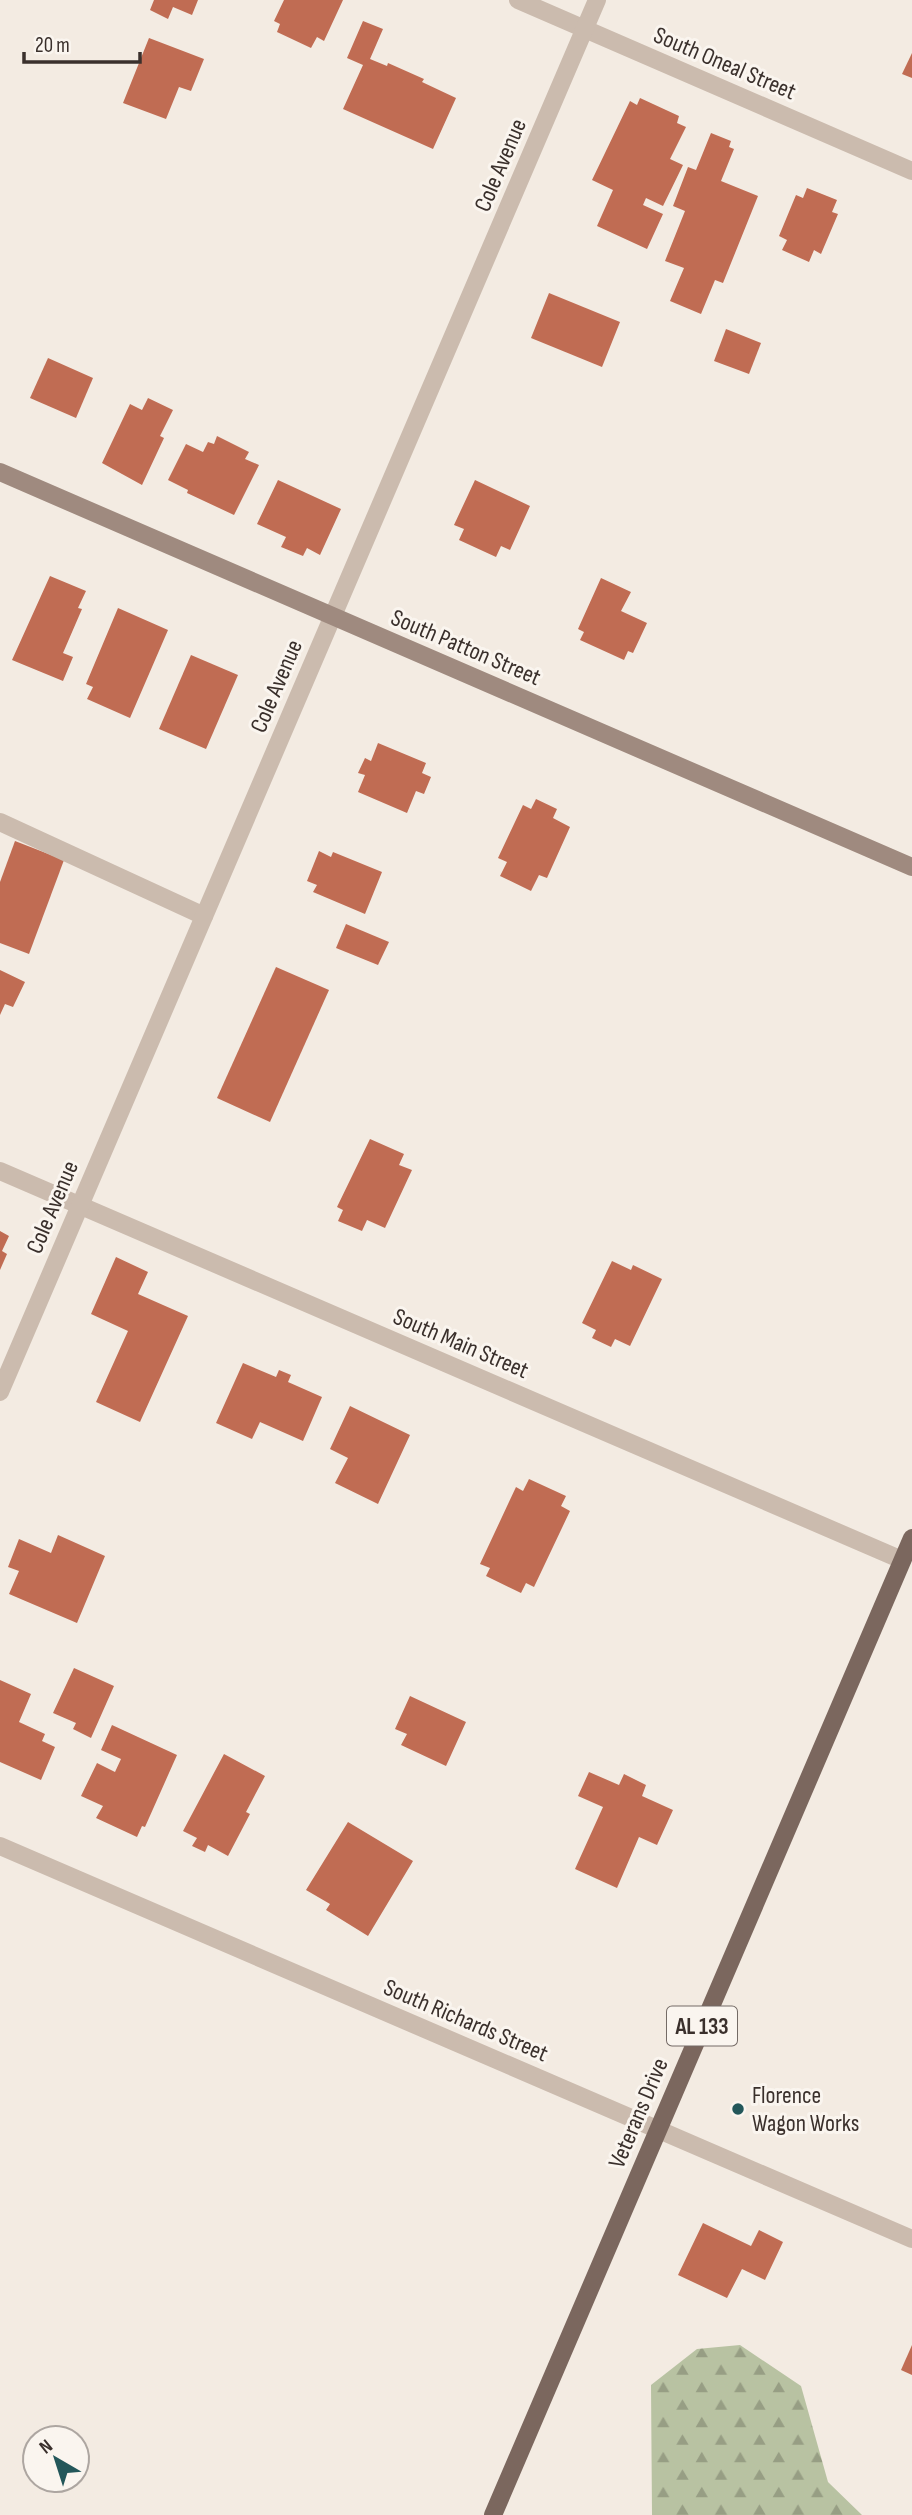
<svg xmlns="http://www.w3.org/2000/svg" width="912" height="2515" viewBox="0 0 912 2515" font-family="'Sofia Sans Condensed',sans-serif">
<defs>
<pattern id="forest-firs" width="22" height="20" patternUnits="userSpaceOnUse" patternTransform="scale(1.75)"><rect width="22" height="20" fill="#b8c2a2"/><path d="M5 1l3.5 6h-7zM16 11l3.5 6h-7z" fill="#979e84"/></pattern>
</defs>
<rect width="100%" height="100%" fill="#f3ebe2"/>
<polygon fill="url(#forest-firs)" points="740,2345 801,2386 828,2482 862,2515 652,2515 651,2385 697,2349"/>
<g fill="#c06c53">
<polygon points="154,0 198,0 192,15 173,7 168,19 150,10"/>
<polygon points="284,0 343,0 324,41 317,37 311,48 277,32 280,24 274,21"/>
<polygon points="363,21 383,29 370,59 387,66 388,63 424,79 422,82 456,98 433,149 343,109 363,65 347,58"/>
<polygon points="149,38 204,59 191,91 179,87 166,119 123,103"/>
<polygon points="912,53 912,78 902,74"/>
<polygon points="640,98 679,116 677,123 686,127 670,159 683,165 663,206 646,198 643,205 663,214 647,249 597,226 613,190 592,180 630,101 637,105"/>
<polygon points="711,133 731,141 729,147 734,149 721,181 758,196 723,283 715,280 701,314 670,301 684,268 665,261 685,211 673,206 688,167 696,170"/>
<polygon points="807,188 837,200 832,212 838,214 821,254 814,250 809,262 782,250 787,240 779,236 796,195 803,198"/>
<polygon points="549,293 620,322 602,367 531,338"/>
<polygon points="726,329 761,343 749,374 714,361"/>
<polygon points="48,358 93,378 76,418 30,398"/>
<polygon points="148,398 173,410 160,436 164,438 142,485 102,463 130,404 142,410"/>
<polygon points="217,436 249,452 245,459 259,465 234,515 187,493 188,490 168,480 186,444 203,452 208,442 214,444"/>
<polygon points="278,480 341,509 320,555 307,548 303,556 281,547 286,537 257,524"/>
<polygon points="475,480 530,506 510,550 501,546 496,557 459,540 464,529 454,525"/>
<polygon points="50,576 86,591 78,608 82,609 63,653 73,657 63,681 12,660"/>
<polygon points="601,578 631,592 621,611 647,623 633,653 628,651 624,660 580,640 584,632 578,629"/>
<polygon points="118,608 168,630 130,718 87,699 93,687 86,684"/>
<polygon points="191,655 238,675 206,749 159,729"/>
<polygon points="378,743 426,763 422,773 431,777 424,794 416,791 407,813 358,792 365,775 358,773 365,758 371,761"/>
<polygon points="536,799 557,809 553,818 570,827 547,878 539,875 531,891 500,876 507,862 498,858 523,805 531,809"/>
<polygon points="15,841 64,860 29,954 0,943 0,882"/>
<polygon points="319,851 331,857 333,852 382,872 365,914 313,892 317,885 307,881"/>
<polygon points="346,924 389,942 378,965 336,948"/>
<polygon points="276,967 329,990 270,1122 217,1098"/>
<polygon points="0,970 25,982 13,1007 5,1004 0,1015"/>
<polygon points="370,1139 404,1154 399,1165 412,1170 385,1228 367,1220 362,1231 338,1221 343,1210 337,1207"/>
<polygon points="0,1231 9,1236 2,1251 7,1254 0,1270"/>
<polygon points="116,1257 148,1272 138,1294 188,1316 140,1422 96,1402 128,1331 91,1314"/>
<polygon points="612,1261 631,1270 633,1265 662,1279 630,1346 615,1339 611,1347 592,1338 596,1330 582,1323"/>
<polygon points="243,1363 276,1377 279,1370 291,1375 288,1382 322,1397 303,1441 260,1422 252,1439 216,1423"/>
<polygon points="350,1406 410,1435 378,1504 335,1483 348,1458 330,1449"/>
<polygon points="529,1479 566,1496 561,1506 570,1511 534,1587 526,1583 521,1593 486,1576 490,1568 480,1564 516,1487 523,1491"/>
<polygon points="58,1535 105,1556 77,1623 9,1594 19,1571 8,1567 19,1539 51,1553"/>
<polygon points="74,1668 114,1686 91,1738 73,1729 76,1723 53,1713"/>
<polygon points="0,1680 31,1694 19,1722 45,1734 42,1741 55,1747 41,1780 0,1762"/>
<polygon points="410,1696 466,1722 446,1766 401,1745 407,1734 395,1729"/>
<polygon points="112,1725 177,1755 145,1827 142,1826 137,1837 96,1818 103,1806 81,1796 97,1763 115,1772 121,1759 101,1750"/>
<polygon points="224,1754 265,1776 246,1812 250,1814 228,1856 208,1845 205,1852 192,1846 197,1838 183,1831"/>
<polygon points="589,1772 619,1785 624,1774 646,1785 642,1796 673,1810 657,1845 639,1837 617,1888 575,1869 603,1807 578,1796"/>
<polygon points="348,1822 413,1861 368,1936 326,1910 330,1904 306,1890"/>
<polygon points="703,2223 751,2246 759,2230 783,2242 765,2280 742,2269 727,2298 678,2275"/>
<polygon points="912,2345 912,2375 901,2370"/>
</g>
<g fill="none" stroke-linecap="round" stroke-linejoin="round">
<polyline stroke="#cbbbae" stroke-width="18" points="0,822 204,916"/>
<g stroke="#cbbbae" stroke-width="18">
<polyline points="518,0 912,171"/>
<polyline points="0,1171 902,1560"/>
<polyline points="0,1392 597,0"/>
<polyline points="0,1846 912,2239"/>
</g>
<polyline stroke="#9f8a7f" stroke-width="18" points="0,472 912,867"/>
<polyline stroke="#7b675e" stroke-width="18" points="493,2515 912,1538"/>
</g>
<circle fill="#23575a" stroke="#faf5ef" stroke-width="2.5" cx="738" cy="2109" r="7"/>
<g text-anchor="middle" stroke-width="6" stroke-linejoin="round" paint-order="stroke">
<rect fill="#faf5ef" stroke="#746b66" stroke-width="2" x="667" y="2006.5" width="70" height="39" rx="5"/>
<g font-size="23" font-weight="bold" fill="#3a302c">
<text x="702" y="2034">AL 133</text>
</g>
<g font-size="24" fill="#3a302c" stroke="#faf5ef">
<text transform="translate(725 63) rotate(23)" y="8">South Oneal Street</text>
<text transform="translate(500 165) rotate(-67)" y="8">Cole Avenue</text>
<text transform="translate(466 647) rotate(23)" y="8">South Patton Street</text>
<text transform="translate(276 686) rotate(-67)" y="8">Cole Avenue</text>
<text transform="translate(52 1207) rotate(-67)" y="8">Cole Avenue</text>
<text transform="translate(461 1343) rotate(23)" y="8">South Main Street</text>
<text transform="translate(466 2020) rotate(23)" y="8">South Richards Street</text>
<text transform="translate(638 2113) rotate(-67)" y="8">Veterans Drive</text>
</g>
<g font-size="24" fill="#3a302c" stroke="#faf5ef" text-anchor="start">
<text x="752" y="2103">Florence<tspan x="752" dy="28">Wagon Works</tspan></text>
</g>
</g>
<g transform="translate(56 2459) rotate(321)"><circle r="33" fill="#faf5ef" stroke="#ada6a1" stroke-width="2"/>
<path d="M0-5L12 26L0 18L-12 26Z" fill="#23575a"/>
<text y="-10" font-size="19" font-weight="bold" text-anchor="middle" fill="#3a302c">N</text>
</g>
<path d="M24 52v10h116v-10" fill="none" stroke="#3a302c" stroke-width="3.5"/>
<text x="35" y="52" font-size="21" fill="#3a302c" stroke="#faf5ef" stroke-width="5" paint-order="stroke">20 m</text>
</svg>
